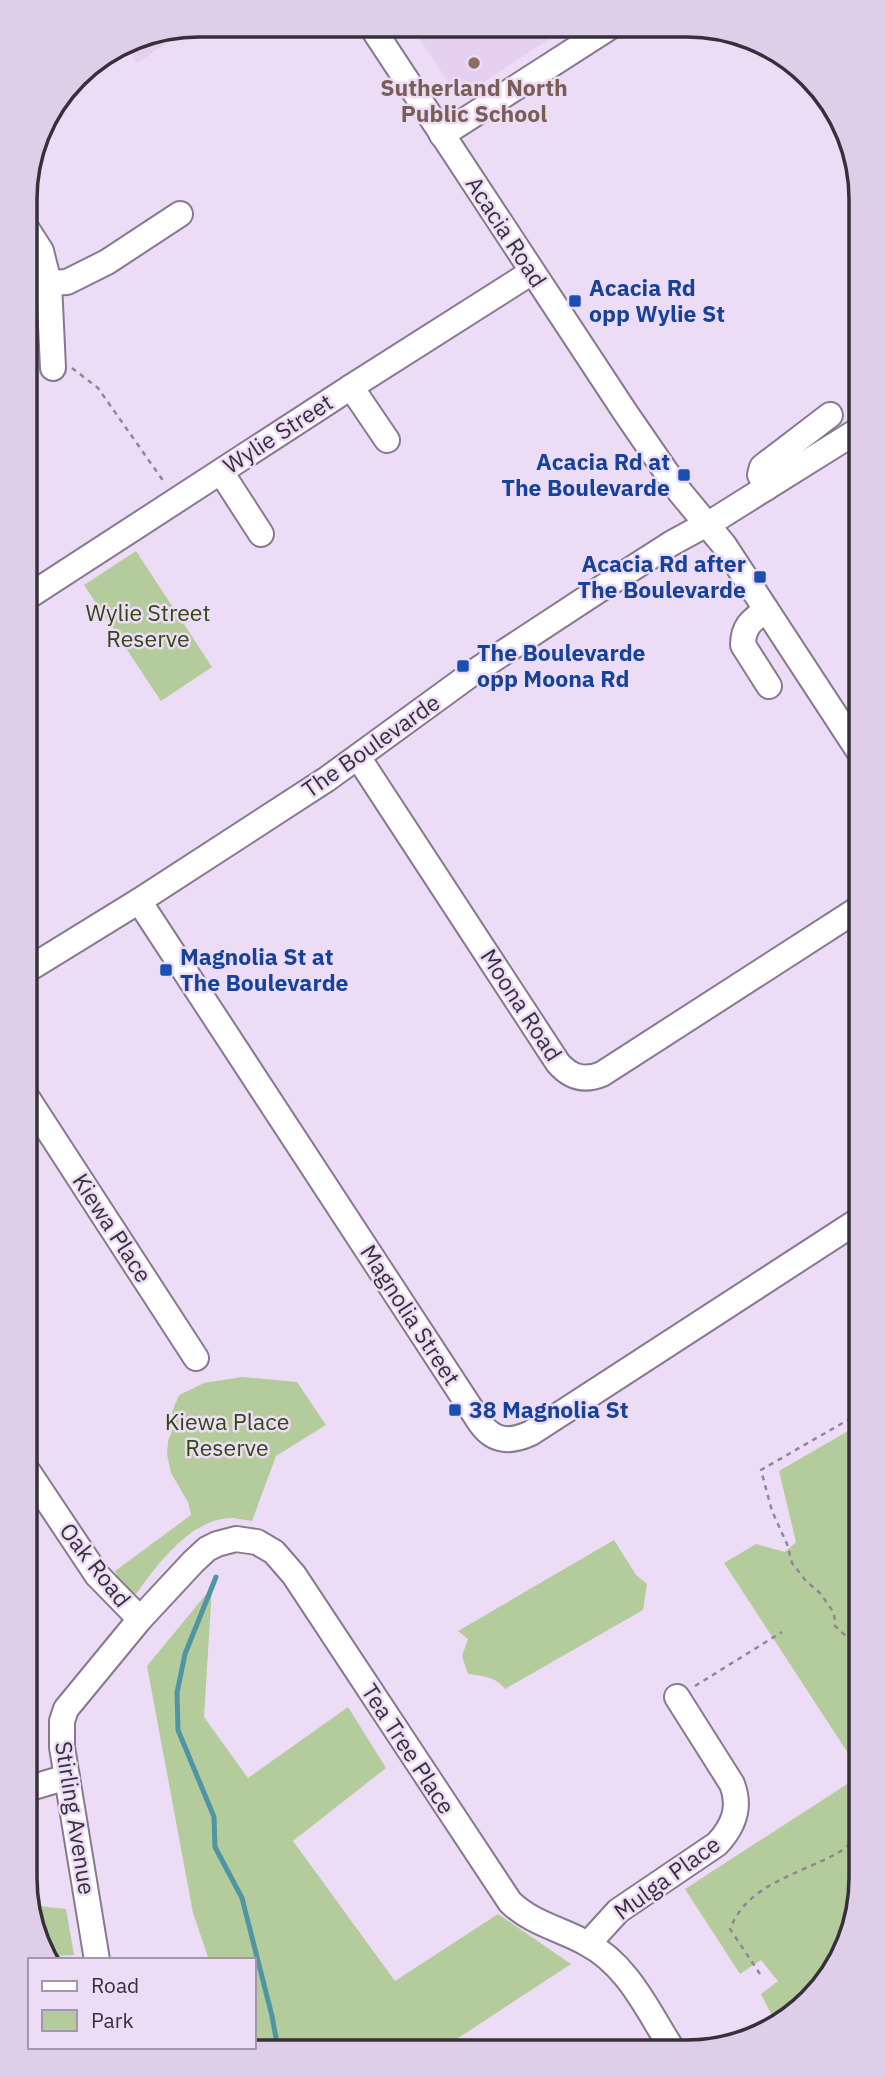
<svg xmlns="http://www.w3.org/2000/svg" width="886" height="2077" viewBox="0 0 886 2077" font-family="'IBM Plex Sans',sans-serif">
<rect width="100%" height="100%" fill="#eddcf6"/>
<g fill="#e5d0f0">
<polygon points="411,26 412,26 568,27 459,98"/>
<polygon points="162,32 169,42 137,63 124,43 133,38"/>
</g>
<g fill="#b4cc9b">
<polygon points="136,551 212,667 161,701 84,585"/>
<path d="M242,1377L297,1382L326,1425L276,1456L252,1521C244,1520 236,1518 229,1518C189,1521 158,1564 136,1594L123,1588L115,1571L191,1515L188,1502L171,1473L167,1454L168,1441L173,1428L172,1412L179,1395L204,1383Z"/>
<polygon points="860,1424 861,1773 724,1563 756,1544 785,1552 796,1542 779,1471"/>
<path d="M614,1540L636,1575L647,1584L643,1610L505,1689C497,1677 482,1676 468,1674L462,1656L468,1639L458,1631Z"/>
<polygon points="212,1587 204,1717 248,1778 348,1707 386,1768 293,1841 395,1981 498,1914 571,1964 443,2048 199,2049 199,2047 254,2047 254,1960 209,1960 193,1913 147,1666"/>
<polygon points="861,1775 861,1890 848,1944 818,1993 774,2020 761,1994 778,1981 761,1960 740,1974 685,1889"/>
<polygon points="30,1892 39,1906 66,1909 74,1955 50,1956 30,1923"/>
</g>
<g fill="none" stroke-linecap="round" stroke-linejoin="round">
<polyline stroke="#4f95a4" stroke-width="5" points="216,1577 185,1654 177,1693 178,1730 214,1817 215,1847 242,1898 272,2016 278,2049"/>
<g stroke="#887990" stroke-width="28">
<g id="minor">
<polyline points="371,26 625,412 680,492 724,545 858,750"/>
<polyline points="442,135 610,27"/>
<polyline points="25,226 41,251 49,283 53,368"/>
<polyline points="49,283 67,282 107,262 180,214"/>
<polyline points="351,387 387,440"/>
<polyline points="221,472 261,534"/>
<polyline points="766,488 760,475 762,467 830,415"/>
<polyline points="26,598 351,387 532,272"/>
<path d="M766,610C752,620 743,626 743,645L769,686"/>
<path d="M358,757L558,1063C571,1078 585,1081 602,1074L858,909"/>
<path d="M139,901L481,1424C495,1443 512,1442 531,1433L859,1220"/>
<polyline points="27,970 139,901 327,779 474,672 605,586 672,543 718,518 857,431"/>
<polyline points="28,1099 196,1358"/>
<polyline points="29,1473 97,1575 140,1619"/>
<polyline points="30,1788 67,1777"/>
<path d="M588,1944L618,1911L717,1844C734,1826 741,1807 732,1784L677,1697"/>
<path d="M97,1960L62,1747V1721L66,1709L140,1619L193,1562L207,1549L217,1544L236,1539L257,1542L274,1552L294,1575L510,1902C531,1923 561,1929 586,1943C627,1964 647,2009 671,2047"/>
</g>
</g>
<g stroke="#918597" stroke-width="2.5" stroke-dasharray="5 5" stroke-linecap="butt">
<polyline points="72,368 98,388 164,482"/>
<polyline points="860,1413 761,1470 772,1511 787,1544 792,1563 806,1581 820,1593 834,1613 835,1626 860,1649"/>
<polyline points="695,1686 782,1632"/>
<path d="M760,1974L730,1929C747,1885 796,1875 834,1855C844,1850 852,1842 861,1835"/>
</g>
<use href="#minor" stroke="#fff" stroke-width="24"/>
</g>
<circle fill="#8d6e63" stroke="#eddcf6" stroke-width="2.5" cx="474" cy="63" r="7"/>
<g fill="#1a4fb4" stroke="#eddcf6" stroke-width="2.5">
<rect x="568" y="294" width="14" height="14" rx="3.5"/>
<rect x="677" y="468" width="14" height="14" rx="3.5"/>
<rect x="753" y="570" width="14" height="14" rx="3.5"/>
<rect x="456" y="659" width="14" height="14" rx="3.5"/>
<rect x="159" y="963" width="14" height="14" rx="3.5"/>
<rect x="448" y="1403" width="14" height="14" rx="3.5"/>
</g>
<g text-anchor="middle" stroke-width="5" stroke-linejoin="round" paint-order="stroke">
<g font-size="23" font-weight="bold" fill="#785e54" stroke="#eddcf6">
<text x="474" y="96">Sutherland North<tspan x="474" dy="26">Public School</tspan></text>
</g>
<g font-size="23" fill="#37303a" stroke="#eddcf6">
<text transform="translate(506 232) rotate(57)" y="8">Acacia Road</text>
<text transform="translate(278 434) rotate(-33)" y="8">Wylie Street</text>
<text transform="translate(371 746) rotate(-35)" y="8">The Boulevarde</text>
<text transform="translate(521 1005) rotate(57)" y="8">Moona Road</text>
<text transform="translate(112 1228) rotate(57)" y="8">Kiewa Place</text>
<text transform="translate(410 1315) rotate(57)" y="8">Magnolia Street</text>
<text transform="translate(95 1565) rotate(52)" y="8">Oak Road</text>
<text transform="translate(408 1749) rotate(57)" y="8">Tea Tree Place</text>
<text transform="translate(75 1818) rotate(81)" y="8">Stirling Avenue</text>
<text transform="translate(667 1878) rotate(-36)" y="8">Mulga Place</text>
</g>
<g font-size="23" font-weight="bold" fill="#164399" stroke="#eddcf6" text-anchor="start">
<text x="589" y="296">Acacia Rd<tspan x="589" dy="26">opp Wylie St</tspan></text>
<text x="670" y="470" text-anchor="end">Acacia Rd at<tspan x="670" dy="26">The Boulevarde</tspan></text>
<text x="746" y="572" text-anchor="end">Acacia Rd after<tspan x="746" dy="26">The Boulevarde</tspan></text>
<text x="477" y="661">The Boulevarde<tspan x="477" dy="26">opp Moona Rd</tspan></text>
<text x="180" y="965">Magnolia St at<tspan x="180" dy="26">The Boulevarde</tspan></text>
<text x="469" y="1418">38 Magnolia St</text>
</g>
<g font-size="23" fill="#324812" stroke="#eddcf6">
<text x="148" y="621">Wylie Street<tspan x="148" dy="26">Reserve</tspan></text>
<text x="227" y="1430">Kiewa Place<tspan x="227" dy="26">Reserve</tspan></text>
</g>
</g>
<path d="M0 0H886V2077H0ZM199 37H687A162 162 0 0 1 849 199V1878A162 162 0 0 1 687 2040H199A162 162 0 0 1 37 1878V199A162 162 0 0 1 199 37Z" fill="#decee7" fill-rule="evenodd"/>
<path fill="none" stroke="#37303a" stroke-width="3.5" d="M199 37H687A162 162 0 0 1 849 199V1878A162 162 0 0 1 687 2040H199A162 162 0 0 1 37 1878V199A162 162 0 0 1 199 37Z"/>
<rect x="28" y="1958" width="228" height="91" fill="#eddcf6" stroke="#a497ab" stroke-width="2"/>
<rect x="42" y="1981" width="35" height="10" fill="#ffffff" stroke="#a497ab" stroke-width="2"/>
<text x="91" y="1993" font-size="21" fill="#37303a">Road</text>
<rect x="42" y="2010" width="35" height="21" fill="#b4cc9b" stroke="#a497ab" stroke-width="2"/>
<text x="91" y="2028" font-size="21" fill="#37303a">Park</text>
</svg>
